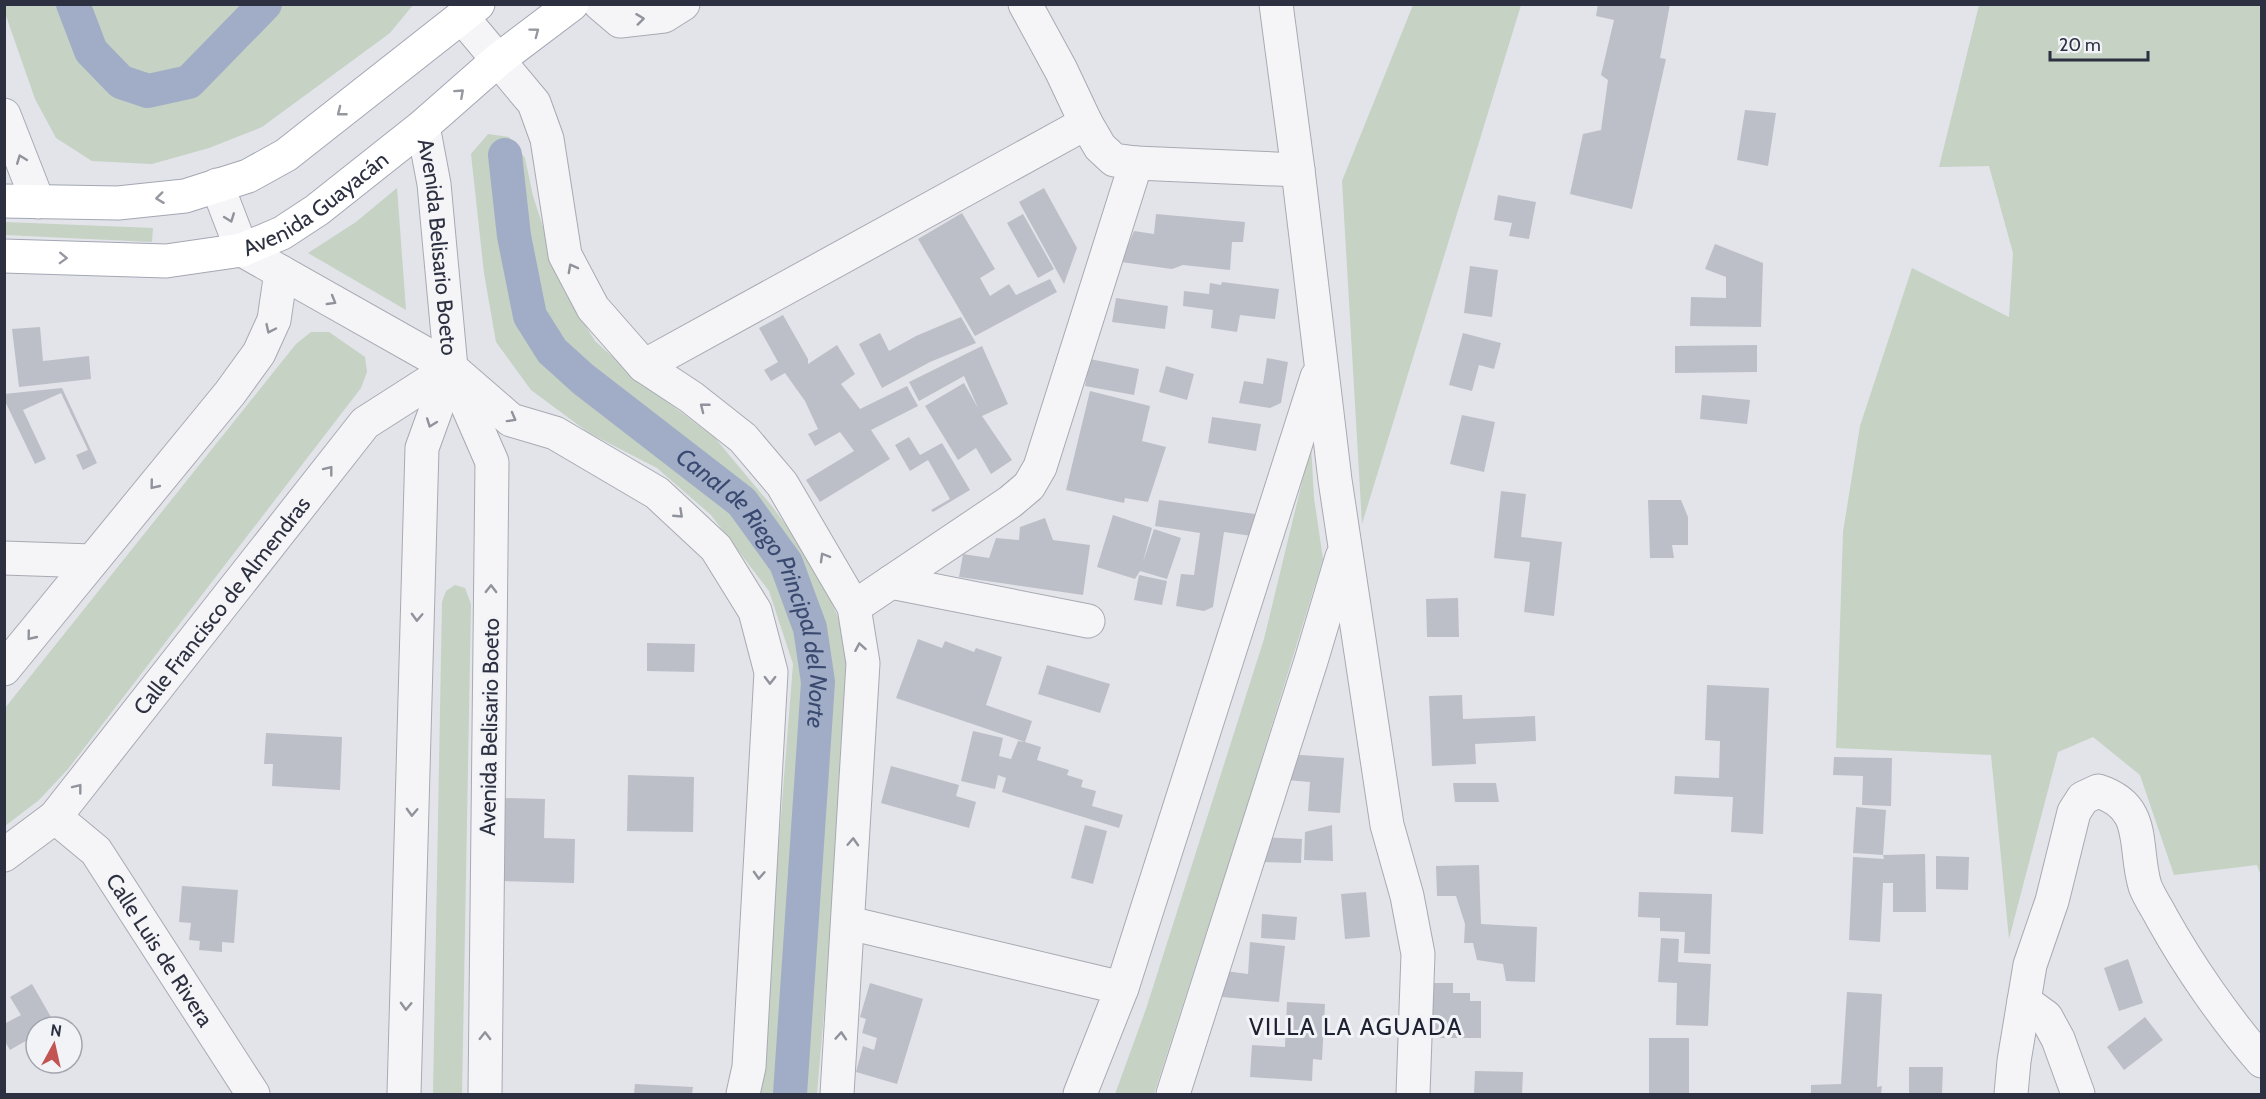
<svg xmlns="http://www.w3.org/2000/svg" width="2266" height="1099" viewBox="0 0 2266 1099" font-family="Cabin,sans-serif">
<rect width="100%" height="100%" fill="#e2e4e9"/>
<g fill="#c5d2c4">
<polygon points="4,5 5,4 413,5 390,33 262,127 209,148 152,164 92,161 56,138 35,99 5,13"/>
<polygon points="1413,5 1521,5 1362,524 1342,181"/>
<polygon points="1979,5 2262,5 2261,876 2257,865 2174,875 2140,775 2093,737 2058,752 2009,939 1991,755 1836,748 1843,532 1860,426 1912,268 2009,317 2013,253 1989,166 1939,167"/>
<polygon points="488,134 509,137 525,158 533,196 563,289 595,341 637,379 715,438 771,505 815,565 841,624 850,682 849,721 817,1094 759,1094 793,664 769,591 711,515 657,468 589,433 531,390 496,342 484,273 471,154"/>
<polygon points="397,188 406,310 308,253 356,222"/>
<polygon points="5,222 153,228 152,242 5,235"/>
<polygon points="311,332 329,332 365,357 367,372 361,388 68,769 39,800 5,826 5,708 296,344"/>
<polygon points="1311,445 1314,498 1323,559 1242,822 1154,1094 1115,1094 1146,1009 1264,639"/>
<polygon points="455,585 465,588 471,604 462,1094 433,1094 442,602 446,591"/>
</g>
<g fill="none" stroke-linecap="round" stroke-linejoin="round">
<g stroke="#a1adc6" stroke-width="34">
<polyline points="73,4 91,51 121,82 148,91 189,82 265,4"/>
<path id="s1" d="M505,155L514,236L530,316L552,351L583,379L742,502L786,563L810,628L818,682L790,1094"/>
</g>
</g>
<g fill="#bdbfc8">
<polygon points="1598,4 1670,4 1660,58 1666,59 1632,209 1570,194 1583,134 1601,130 1608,80 1601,75 1614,20 1596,16"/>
<polygon points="1745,110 1776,113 1768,166 1737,160"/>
<polygon points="1044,188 1077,248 1064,284 1019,202"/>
<polygon points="1498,195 1536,202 1529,239 1509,236 1512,223 1494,220"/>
<polygon points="962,213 995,269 980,278 990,296 1009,284 1016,295 1050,279 1057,292 975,336 918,239"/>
<polygon points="1023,214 1054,269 1038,278 1007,223"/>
<polygon points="1156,214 1245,222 1243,242 1232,242 1230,270 1183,265 1172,269 1121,262 1134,231 1154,234"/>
<polygon points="1715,244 1763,263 1761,327 1690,326 1691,297 1726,298 1726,277 1705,269"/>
<polygon points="1470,266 1498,270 1492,317 1464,313"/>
<polygon points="1222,282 1279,289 1275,319 1240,315 1237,332 1211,328 1213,310 1183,306 1184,291 1209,294 1210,283 1221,285"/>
<polygon points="1116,298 1168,306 1165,329 1112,322"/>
<polygon points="783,315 808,359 808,364 837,345 855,374 841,384 860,409 907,386 918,406 871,430 890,459 820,502 806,480 854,451 840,432 815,446 808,434 818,429 805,401 785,373 771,381 764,370 778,362 759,328"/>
<polygon points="961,317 976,343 930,362 882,388 859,344 880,333 889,351 916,336"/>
<polygon points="40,327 43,361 89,356 91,379 19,387 12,329"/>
<polygon points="1463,333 1501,343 1494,369 1479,365 1472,391 1449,385"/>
<polygon points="1757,345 1757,372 1675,373 1675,346"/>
<polygon points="982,346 1008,404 982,416 1012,460 991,474 976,448 958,460 925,406 964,383 978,408 964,376 919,401 909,382"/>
<polygon points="1267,358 1288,362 1281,403 1270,408 1239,403 1244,381 1263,384"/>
<polygon points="1090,359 1139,369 1134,395 1085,386"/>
<polygon points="1166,366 1194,374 1187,400 1159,392"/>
<polygon points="62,388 97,463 83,470 76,455 88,450 61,393 23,410 46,459 35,464 4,399 4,394"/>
<polygon points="1090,391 1150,406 1142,441 1166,447 1148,502 1125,498 1124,503 1066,490"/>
<polygon points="1702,395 1750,400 1747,424 1700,419"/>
<polygon points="1462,415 1495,422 1484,472 1450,464"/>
<polygon points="1212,417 1261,424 1256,451 1208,443"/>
<polygon points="909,437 920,455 942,443 970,490 933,512 931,510 950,499 928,460 910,471 895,445"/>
<polygon points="1501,491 1526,494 1521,537 1562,542 1554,616 1524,612 1530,562 1494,558"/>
<polygon points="1159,500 1255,514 1252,536 1224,532 1213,607 1204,611 1176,606 1181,574 1194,575 1200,533 1155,526"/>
<polygon points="1648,500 1681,500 1688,517 1688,545 1672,545 1674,558 1650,558"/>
<polygon points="1113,515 1152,528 1143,562 1154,529 1181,538 1167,579 1140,571 1135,579 1097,567"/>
<polygon points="1045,518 1053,540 1090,545 1083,595 959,577 963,554 989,558 996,538 1019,540 1020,527"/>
<polygon points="1139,575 1167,581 1162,605 1134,600"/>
<polygon points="1458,598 1459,637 1427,637 1426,599"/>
<polygon points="918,639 942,648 945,641 974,652 976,648 1002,657 986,705 1032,721 1025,742 1041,747 1037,760 1069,770 1067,775 1083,780 1081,787 1096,791 1092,806 1123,815 1119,828 1002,792 1006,778 998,775 995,789 961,781 973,731 1003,738 999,756 1011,759 1018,741 1025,742 896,698"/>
<polygon points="647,643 695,644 694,672 647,671"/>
<polygon points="1047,665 1110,684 1100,713 1038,694"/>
<polygon points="1707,685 1769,688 1763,834 1731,832 1733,797 1674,794 1675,776 1719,778 1720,741 1705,740"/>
<polygon points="1462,695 1463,719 1535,716 1536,741 1475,744 1476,764 1432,766 1429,696"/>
<polygon points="266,733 342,737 340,790 272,786 273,764 264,764"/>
<polygon points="1287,754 1344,758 1340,813 1308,811 1310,782 1286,780"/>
<polygon points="1834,757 1892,758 1891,806 1862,805 1863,776 1833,775"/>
<polygon points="891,766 959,785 956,796 976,802 969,828 881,803"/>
<polygon points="628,775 694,777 693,832 627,831"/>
<polygon points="1453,783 1496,783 1499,802 1455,802"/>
<polygon points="503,798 545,799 544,838 575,839 574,883 502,881"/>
<polygon points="1856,807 1886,810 1883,855 1853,853"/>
<polygon points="1085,825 1107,831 1093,884 1071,878"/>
<polygon points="1332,825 1333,861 1304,860 1305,832"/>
<polygon points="1262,837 1302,839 1301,863 1261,862"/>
<polygon points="1925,854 1926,912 1893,912 1893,883 1883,883 1880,942 1849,940 1853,857 1884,859 1883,855"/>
<polygon points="1936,856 1969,857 1968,890 1936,889"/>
<polygon points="1479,865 1481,924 1537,927 1535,982 1506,981 1503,964 1477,960 1473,943 1464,943 1465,924 1456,896 1437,896 1436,866"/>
<polygon points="182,886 238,890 234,943 222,942 222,952 199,950 200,941 189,940 191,923 179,922"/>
<polygon points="1366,892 1370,937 1345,939 1341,894"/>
<polygon points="1639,892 1712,894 1710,954 1684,953 1685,932 1660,931 1660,918 1638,917"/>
<polygon points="1262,914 1297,917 1295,940 1261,938"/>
<polygon points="1661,938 1679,939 1678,962 1711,964 1708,1026 1676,1025 1677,983 1658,982"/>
<polygon points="1250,942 1285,946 1279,1002 1222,997 1225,971 1248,974"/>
<polygon points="2128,959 2143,1003 2119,1011 2104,968"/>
<polygon points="870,983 923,999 897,1084 856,1072 863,1046 874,1050 877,1038 862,1033 866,1019 860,1017"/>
<polygon points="1430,983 1453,983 1453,993 1470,993 1470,1001 1481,1001 1481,1038 1430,1038"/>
<polygon points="32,984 55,1024 50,1027 36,1027 36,1035 10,1050 4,1040 4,1024 21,1015 10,997"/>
<polygon points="1847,992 1882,994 1877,1087 1882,1086 1881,1094 1811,1094 1811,1085 1841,1084"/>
<polygon points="1287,1002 1325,1004 1322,1060 1313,1059 1312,1081 1250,1077 1252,1045 1285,1047"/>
<polygon points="2145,1017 2163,1040 2124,1070 2107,1047"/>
<rect x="1649" y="1038" width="40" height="56"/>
<polygon points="1909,1067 1943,1067 1942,1093 1909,1094"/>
<polygon points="1475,1071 1523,1072 1522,1094 1474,1094"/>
<polygon points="635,1084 693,1087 692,1094 634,1094"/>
</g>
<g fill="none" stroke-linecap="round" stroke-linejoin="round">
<g stroke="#a8aab3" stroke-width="35">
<g id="minor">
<polyline points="600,4 620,21 664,16 683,4"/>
<polyline points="1025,4 1061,70 1086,123 1100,147 1114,160 1136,163 1298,170"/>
<polyline points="1276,4 1298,170 1335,480 1387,825 1407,896 1418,954 1413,1094"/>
<polyline points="462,17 534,103 547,139 565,255 593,308 644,366 691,397 743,438 782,484 854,607 863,663 837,1094"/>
<polyline points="4,115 38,202"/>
<path id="s2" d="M423,126L434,184L451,368L492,462L485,1094"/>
<polyline points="217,185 242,250 451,368 511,420 555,433 657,493 716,548 755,611 771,672 749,1067 743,1094"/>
<polyline points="644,366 1086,123"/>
<polyline points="4,558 92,561"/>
<polyline points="891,582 1088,621"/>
<polyline points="854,607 1010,502 1029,486 1040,467 1136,163"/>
<polyline points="4,669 230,393 259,353 274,320 281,272"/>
<path id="s3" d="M55,817L96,851L253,1094"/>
<path id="s4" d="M4,855L55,817L365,423L451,368"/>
<polyline points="849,923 1122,988"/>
<polyline points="2024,1001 2046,1017 2058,1039 2078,1094"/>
<polyline points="404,1094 422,448 451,368"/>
<polyline points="1080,1094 1122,988 1317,377"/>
<polyline points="1173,1094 1311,661 1342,557"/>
<path d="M2011,1094L2014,1061L2030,965L2052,901L2074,812L2083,798L2098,791C2148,807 2133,846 2145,886C2149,897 2157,908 2162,918C2188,965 2226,1020 2262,1061"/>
</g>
</g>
<g stroke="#a3a7b4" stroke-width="35">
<g id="major">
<polyline points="4,201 118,203 185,196 248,176 286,155 478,4"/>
<path id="s5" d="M4,256L166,261L242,250L282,233L317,210L423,126L498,60L572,4"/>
</g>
</g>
<use href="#minor" stroke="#f5f5f8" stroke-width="33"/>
<use href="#major" stroke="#fff" stroke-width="33"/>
</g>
<defs><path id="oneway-chevron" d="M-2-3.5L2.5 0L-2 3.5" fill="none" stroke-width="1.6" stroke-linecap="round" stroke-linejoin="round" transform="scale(1.5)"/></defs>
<g stroke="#90929c">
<use href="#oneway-chevron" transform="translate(640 19) rotate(-7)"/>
<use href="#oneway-chevron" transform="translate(21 159) rotate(-111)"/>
<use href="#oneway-chevron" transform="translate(230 218) rotate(69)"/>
<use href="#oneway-chevron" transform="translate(572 268) rotate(-118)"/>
<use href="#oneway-chevron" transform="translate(332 301) rotate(30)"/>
<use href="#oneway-chevron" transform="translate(270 329) rotate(115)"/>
<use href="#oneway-chevron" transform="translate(704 407) rotate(-142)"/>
<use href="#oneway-chevron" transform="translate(512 418) rotate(29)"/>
<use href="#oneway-chevron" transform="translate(431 423) rotate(110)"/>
<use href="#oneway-chevron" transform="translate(329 470) rotate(-52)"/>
<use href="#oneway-chevron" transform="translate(154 485) rotate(129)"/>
<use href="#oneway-chevron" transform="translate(679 514) rotate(43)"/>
<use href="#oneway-chevron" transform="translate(824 557) rotate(-120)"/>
<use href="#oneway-chevron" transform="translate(491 589) rotate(-89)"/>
<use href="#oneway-chevron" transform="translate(417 617) rotate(92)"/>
<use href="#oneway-chevron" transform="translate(31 636) rotate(129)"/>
<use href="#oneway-chevron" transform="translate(860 647) rotate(-100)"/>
<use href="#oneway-chevron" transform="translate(770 680) rotate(91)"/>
<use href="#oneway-chevron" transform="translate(78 788) rotate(-52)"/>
<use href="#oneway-chevron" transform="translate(412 812) rotate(92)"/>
<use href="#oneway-chevron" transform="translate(853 842) rotate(-87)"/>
<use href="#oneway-chevron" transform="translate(759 875) rotate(93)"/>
<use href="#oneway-chevron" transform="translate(406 1006) rotate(92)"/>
<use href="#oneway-chevron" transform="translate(485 1036) rotate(-89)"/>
<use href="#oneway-chevron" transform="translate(841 1036) rotate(-86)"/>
</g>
<g stroke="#9698a0">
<use href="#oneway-chevron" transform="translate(535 32) rotate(-37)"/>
<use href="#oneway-chevron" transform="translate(460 93) rotate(-42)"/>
<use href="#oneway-chevron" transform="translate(341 112) rotate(142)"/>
<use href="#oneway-chevron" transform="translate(160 198) rotate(173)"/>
<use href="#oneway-chevron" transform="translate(63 258) rotate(2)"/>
</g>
<g text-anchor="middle" stroke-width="6" stroke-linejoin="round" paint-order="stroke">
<g font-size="22" fill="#2c3040" stroke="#f2f3f7">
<text dy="8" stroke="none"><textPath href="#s5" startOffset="326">Avenida Guayacán</textPath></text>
<text dy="8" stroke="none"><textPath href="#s2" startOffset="122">Avenida Belisario Boeto</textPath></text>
<text dy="8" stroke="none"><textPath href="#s4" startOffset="333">Calle Francisco de Almendras</textPath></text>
<text transform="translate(489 727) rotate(-89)" y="8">Avenida Belisario Boeto</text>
<text dy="8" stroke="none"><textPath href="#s3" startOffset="171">Calle Luis de Rivera</textPath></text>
</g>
<g font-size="24" font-style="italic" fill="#3a4970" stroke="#f2f3f7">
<text dy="8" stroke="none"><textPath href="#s1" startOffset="530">Canal de Riego Principal del Norte</textPath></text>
</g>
<g font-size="24" letter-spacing="1.5" fill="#1e2131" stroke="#f2f3f7">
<text x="1356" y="1035">VILLA LA AGUADA</text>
</g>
</g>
<rect width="2266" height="1099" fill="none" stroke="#2c3040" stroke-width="12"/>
<g transform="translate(54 1045) rotate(8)"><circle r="28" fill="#f2f3f7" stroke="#a3a5ae" stroke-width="1.5"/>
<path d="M0-4.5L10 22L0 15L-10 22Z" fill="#c25554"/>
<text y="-9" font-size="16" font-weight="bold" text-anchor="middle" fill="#2c3040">N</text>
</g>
<path d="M2050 51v9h98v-9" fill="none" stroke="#2c3040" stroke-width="3"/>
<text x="2059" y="51" font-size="18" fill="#2c3040" stroke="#f2f3f7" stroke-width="4.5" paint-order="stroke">20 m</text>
</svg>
